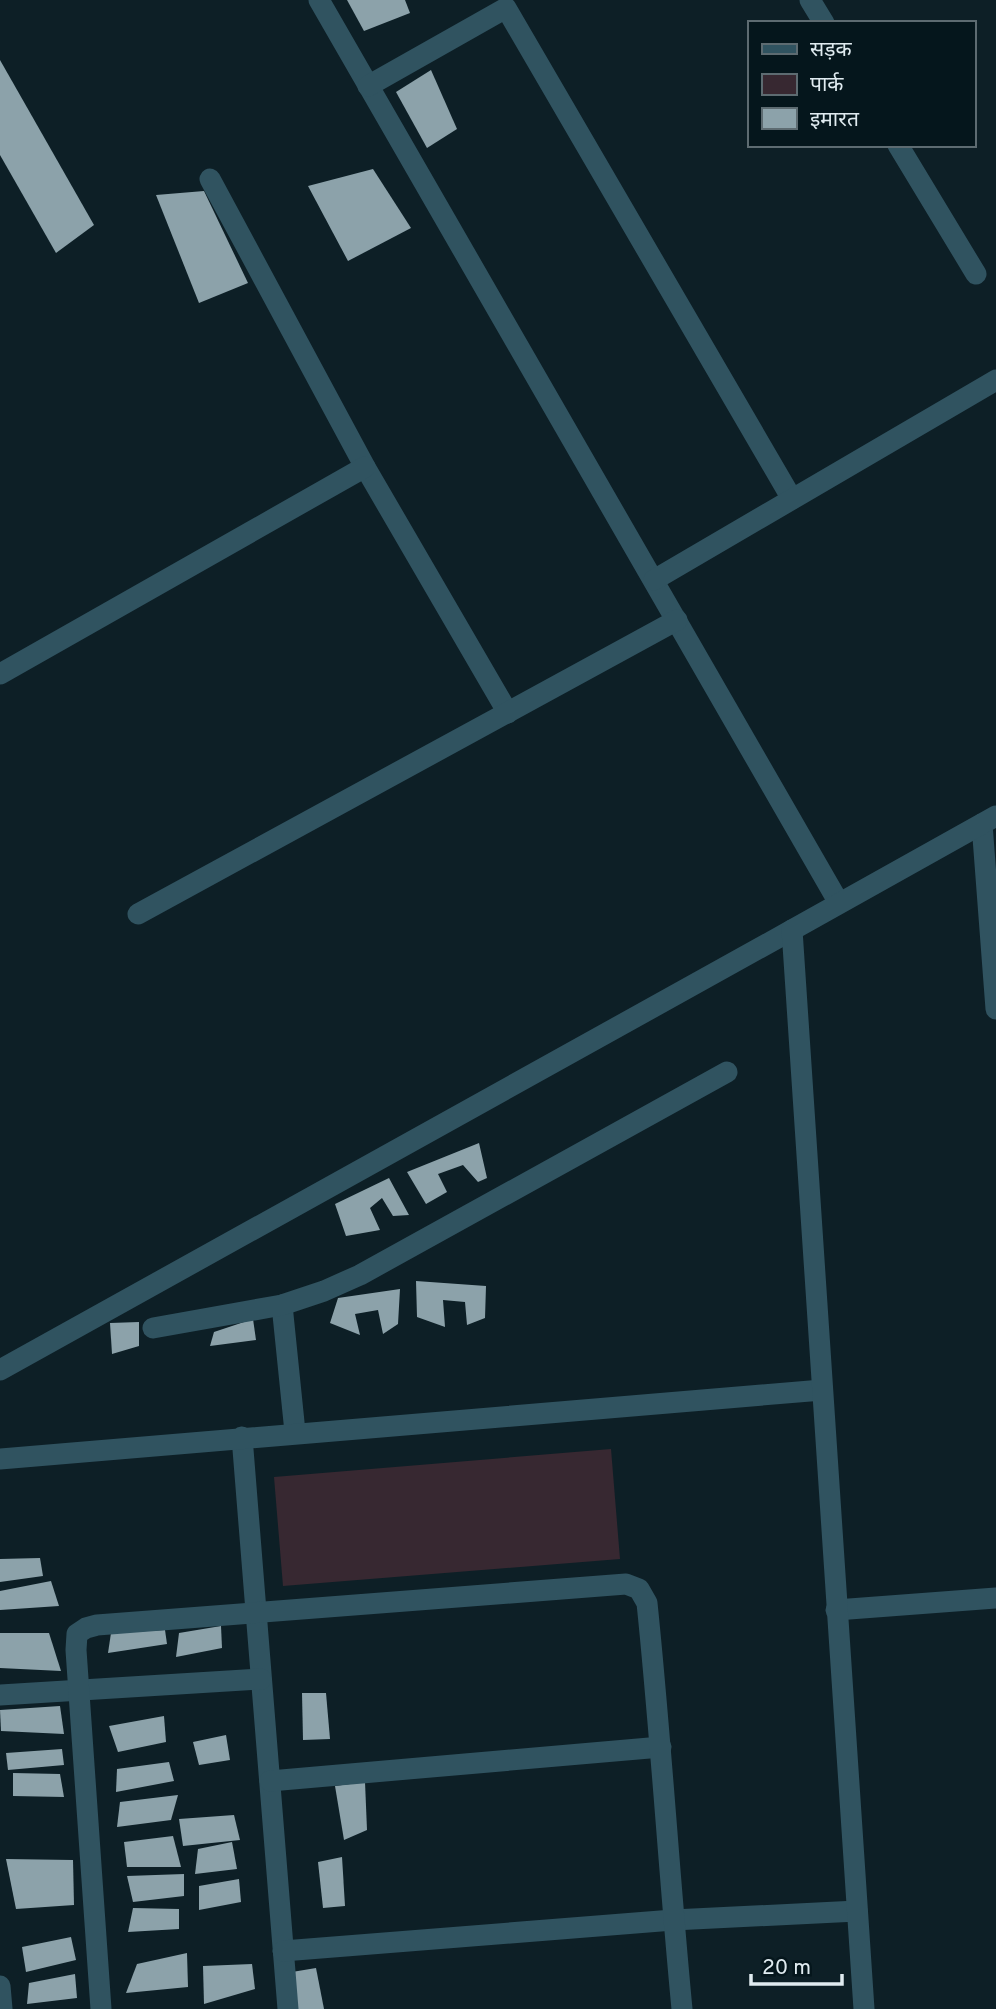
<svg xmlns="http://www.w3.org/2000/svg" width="996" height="2009" viewBox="0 0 996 2009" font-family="Overpass,'Noto Sans Devanagari',sans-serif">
<rect width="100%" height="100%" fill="#0d1f26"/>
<polygon fill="#372831" points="611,1449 620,1559 283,1586 274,1477"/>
<g fill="#8ca2aa">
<polygon points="347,0 405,0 410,13 364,31"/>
<polygon points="0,60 94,225 56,253 0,155"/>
<polygon points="431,70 457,129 427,148 396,92"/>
<polygon points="373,169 411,228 348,261 308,186"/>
<polygon points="204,191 248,283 199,303 156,195"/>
<polygon points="479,1143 487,1178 478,1182 463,1165 438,1174 447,1192 426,1204 407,1172"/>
<polygon points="389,1178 409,1215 393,1216 382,1198 370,1208 380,1230 346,1236 335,1204"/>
<polygon points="416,1281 486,1286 485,1318 467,1325 465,1302 443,1300 445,1327 417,1317"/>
<polygon points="400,1289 398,1324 383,1334 378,1310 355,1314 360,1335 330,1323 338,1298"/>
<polygon points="253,1319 256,1340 210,1346 214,1332"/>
<polygon points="139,1322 139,1346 112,1354 110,1323"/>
<polygon points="40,1558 43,1576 0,1582 0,1559"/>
<polygon points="51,1581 59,1606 0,1610 0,1591"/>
<polygon points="221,1626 222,1648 176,1657 179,1633"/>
<polygon points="165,1630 167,1644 108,1653 111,1633"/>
<polygon points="0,1633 49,1633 61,1671 0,1668"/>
<polygon points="302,1693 326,1693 330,1739 303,1740"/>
<polygon points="60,1706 64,1734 1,1731 0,1710"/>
<polygon points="164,1716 166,1742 118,1752 109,1726"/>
<polygon points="226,1735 230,1760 199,1765 193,1742"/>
<polygon points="62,1749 64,1765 8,1770 6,1753"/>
<polygon points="169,1762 174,1781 116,1792 117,1769"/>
<polygon points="13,1773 60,1774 64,1797 13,1796"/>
<polygon points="365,1782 367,1830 344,1840 335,1786"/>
<polygon points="178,1795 171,1820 117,1827 120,1802"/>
<polygon points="234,1815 240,1840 183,1846 179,1819"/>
<polygon points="173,1836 181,1867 127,1867 124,1842"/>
<polygon points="232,1842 237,1869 195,1874 198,1849"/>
<polygon points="342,1857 345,1906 323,1908 318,1862"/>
<polygon points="6,1859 73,1860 74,1905 16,1909"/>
<polygon points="184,1874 184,1896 133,1902 127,1876"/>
<polygon points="239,1879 241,1902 199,1910 199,1886"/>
<polygon points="133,1908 179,1909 179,1929 128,1932"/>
<polygon points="71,1937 76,1960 26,1972 22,1947"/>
<polygon points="187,1953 188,1987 126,1993 137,1964"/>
<polygon points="252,1964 255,1989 204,2004 203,1966"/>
<polygon points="316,1968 324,2009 297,2009 292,1972"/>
<polygon points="75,1974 77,1998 27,2004 29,1983"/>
</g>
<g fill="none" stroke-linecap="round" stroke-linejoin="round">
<g stroke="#305360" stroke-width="21">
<polyline points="319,0 839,903"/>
<polyline points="810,0 824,23"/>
<polyline points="368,86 506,8 792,499"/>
<polyline points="898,145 976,274"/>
<polyline points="210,179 365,467 508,713"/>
<polyline points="654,580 996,380"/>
<polyline points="0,674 365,467"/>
<polyline points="982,824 996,1009"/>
<polyline points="138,914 677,620"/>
<polyline points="282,1305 295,1432"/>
<polyline points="153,1328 282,1305 324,1291 360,1275 727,1072"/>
<polyline points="0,1370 792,930"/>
<polyline points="242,1437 288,2009"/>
<polyline points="0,1459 822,1390"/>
<polyline points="836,1610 996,1598"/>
<polyline points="0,1695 261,1679"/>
<polyline points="270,1781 661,1747"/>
<polyline points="283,1951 673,1920 857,1911"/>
<polyline points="0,1986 2,2009"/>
<path d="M101,2009L76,1650L77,1634L86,1628L97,1625L626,1584L639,1589L647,1603C661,1738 669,1874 682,2009"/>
<polyline points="864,2009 792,930 996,816"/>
</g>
</g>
<rect x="748" y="21" width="228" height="126" fill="#05161c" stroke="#5d6b71" stroke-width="2"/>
<rect x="762" y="44" width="35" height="10" fill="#305360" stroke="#5d6b71" stroke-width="2"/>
<text x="810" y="56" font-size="21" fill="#e0ebf0">सड़क</text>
<rect x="762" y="74" width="35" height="21" fill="#372831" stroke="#5d6b71" stroke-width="2"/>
<text x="810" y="91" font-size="21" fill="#e0ebf0">पार्क</text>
<rect x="762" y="108" width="35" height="21" fill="#8ca2aa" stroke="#5d6b71" stroke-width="2"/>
<text x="810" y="126" font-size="21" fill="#e0ebf0">इमारत</text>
<path d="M751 1974v10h91v-10" fill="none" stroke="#e0ebf0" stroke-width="3.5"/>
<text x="762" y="1974" font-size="21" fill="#e0ebf0" stroke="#05161c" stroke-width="5" paint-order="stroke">20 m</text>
</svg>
